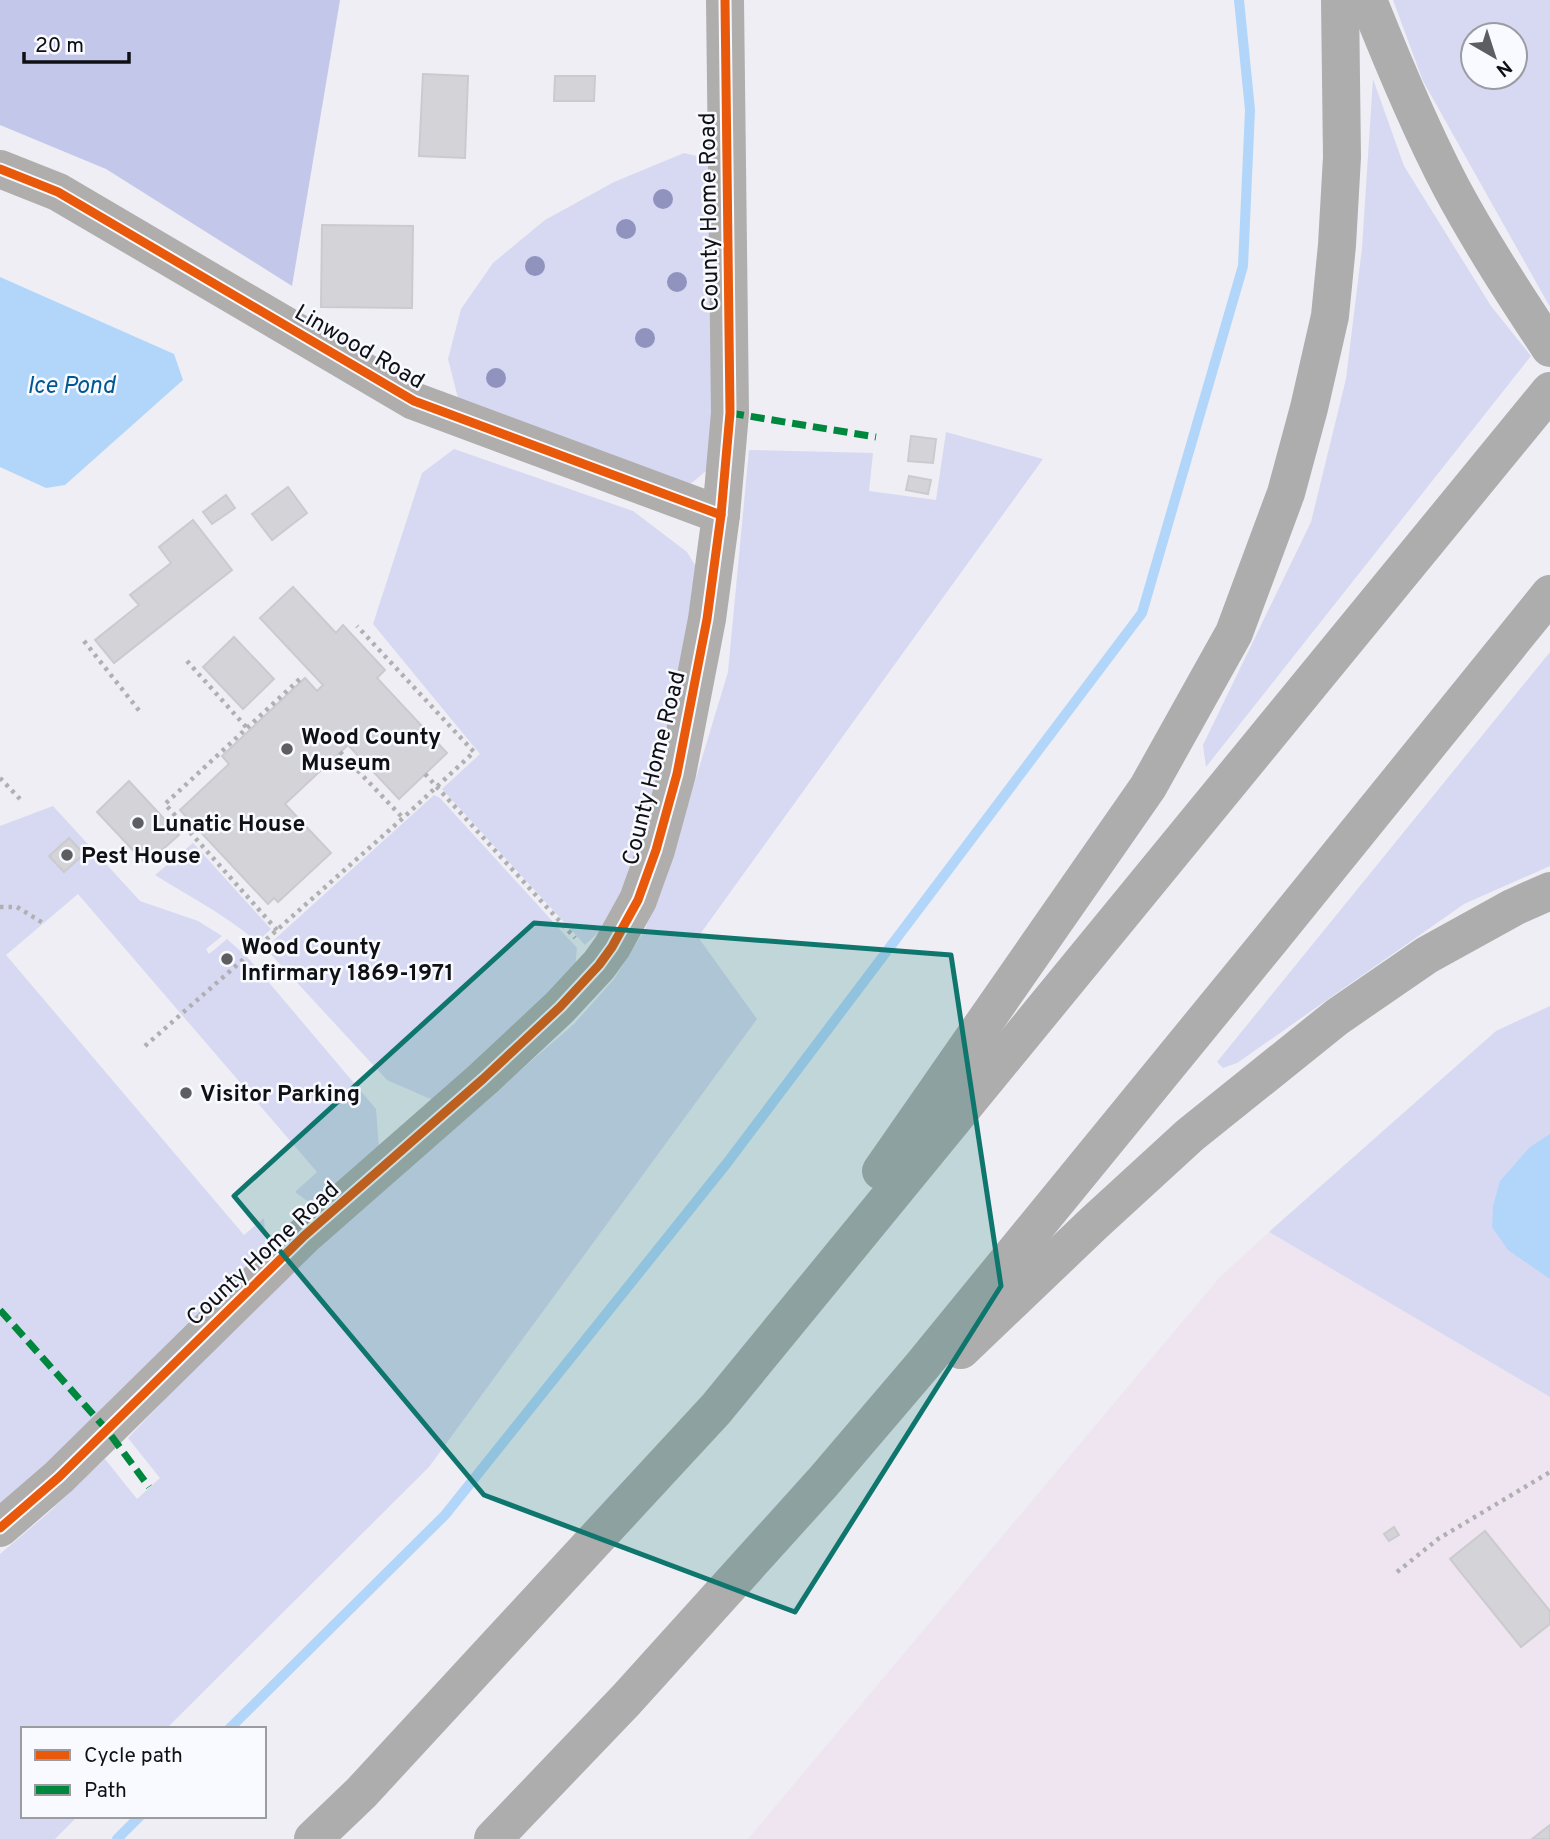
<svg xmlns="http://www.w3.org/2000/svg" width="1550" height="1839" viewBox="0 0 1550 1839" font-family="Overpass,sans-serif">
<rect width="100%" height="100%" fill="#eeeef4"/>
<polygon fill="#eee5f1" points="1269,1232 1550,1397 1550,1839 748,1839 1220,1277"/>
<g fill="#d6d9f1" fill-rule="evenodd">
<path d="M1393,0H1550V307L1423,81ZM1473,35H1515V77H1473Z"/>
<polygon points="1373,79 1404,166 1491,306 1531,356 1206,767 1203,745 1311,522 1346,379 1362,248"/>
<polygon points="684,153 701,157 709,164 714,446 706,471 688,486 458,398 448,359 461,309 493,263 545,220 614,182"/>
<polygon points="946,432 1043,459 698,937 757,1019 429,1467 166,1729 23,1729 23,1816 78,1816 55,1839 0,1839 0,1554 47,1514 105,1459 137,1499 160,1478 128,1438 226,1335 351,1217 574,1024 614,979 644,931 664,884 728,672 749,450 873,453 869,491 936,500"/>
<polygon points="454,449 633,511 687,552 703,578 654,818 608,923 585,945 442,789 480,754 373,624 422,473"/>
<polygon points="1550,652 1550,866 1464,904 1237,1063 1223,1068 1217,1062"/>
<polygon points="434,795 440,798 577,948 575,968 435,1101 387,1080 265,948"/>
<polygon points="53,806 140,901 198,921 222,936 206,949 209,954 227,939 249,959 376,1109 379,1148 313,1205 295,1192 317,1172 78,894 6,955 244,1235 264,1218 266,1249 44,1466 0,1504 0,826"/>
<path d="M193,843L271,929L257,942C226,915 190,897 155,875Z"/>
<polygon points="1550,1006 1550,1397 1269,1232 1496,1031"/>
</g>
<polygon fill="#c3c8eb" points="0,0 340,0 292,286 106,169 0,125"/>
<g fill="#b2d6fa">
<polygon points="0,277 174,354 183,380 65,485 46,488 0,467"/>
<polygon points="1550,1134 1550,1279 1508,1250 1492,1227 1493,1206 1500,1181 1530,1147"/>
</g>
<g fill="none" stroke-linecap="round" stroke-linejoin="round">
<g stroke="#b2d6fa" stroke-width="10">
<polyline points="229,1729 445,1515 727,1163 1142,613 1243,266 1250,110 1239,0"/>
<polyline points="117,1839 140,1816"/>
</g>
</g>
<g fill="#d4d4d8" stroke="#cbcacf" stroke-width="2">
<polygon points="423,74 468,76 465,158 419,156"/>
<polygon points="555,76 595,76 594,101 554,101"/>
<polygon points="322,225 413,226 412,308 321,307"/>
<polygon points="911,436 936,439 933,463 908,461"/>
<polygon points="909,476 931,480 928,494 906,490"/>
<polygon points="288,487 307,513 272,540 252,514"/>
<polygon points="226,495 235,508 212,524 203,512"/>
<polygon points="193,520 232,570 114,663 95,640 139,605 130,595 171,563 159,547"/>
<polygon points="293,587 336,633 343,625 385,670 377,678 447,753 399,799 348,745 285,804 331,853 278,902 274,898 268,904 180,810 229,764 222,756 305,678 317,691 323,685 260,618"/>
<polygon points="234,637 274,679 243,709 203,667"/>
<polygon points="129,781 179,835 146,864 97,812"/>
<polygon points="69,838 84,854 64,872 49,856"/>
<polygon points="1394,1527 1399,1535 1389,1541 1384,1534"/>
<polygon points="1485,1531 1550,1611 1550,1624 1521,1647 1450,1559"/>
<polygon points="1550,1825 1550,1839 1532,1839"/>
</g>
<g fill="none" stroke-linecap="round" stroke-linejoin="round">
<g stroke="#b0b0b2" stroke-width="4.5" stroke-dasharray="3.5 5" stroke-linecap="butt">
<polyline points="84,641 141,713"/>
<polyline points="187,661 247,728"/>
<polyline points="340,752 403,818"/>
<polyline points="425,774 575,938"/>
<polyline points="0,778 20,799"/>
<polyline points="0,907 17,907 43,923"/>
<polyline points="277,930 165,804 303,676"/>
<polyline points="260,945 403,818 474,752 357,626"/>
<polyline points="145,1046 246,957"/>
<polyline points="1397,1572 1438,1539 1550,1472"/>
</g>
<g stroke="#afaead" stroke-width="38">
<polyline points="0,169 58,192 414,401 721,515"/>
<polyline points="0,1528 59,1477 304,1236 483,1079 560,1007 599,965 612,947 638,900 656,850 677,774 707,619 721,515 730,413 725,0"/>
</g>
<g stroke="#adadad" stroke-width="38">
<path d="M1368,0C1393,63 1419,126 1451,187C1481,243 1515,295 1550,348"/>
<polyline points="881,1171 1148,787 1234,633 1286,493 1309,408 1330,316 1337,245 1342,157 1340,0"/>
<polyline points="961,1350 1094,1223 1190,1135 1337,1017 1427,955 1514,907 1550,891"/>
<polyline points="313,1839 361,1793 716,1409 1550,391"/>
<polyline points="493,1839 626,1700 823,1482 922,1366 1271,939 1550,594"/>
</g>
<g stroke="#00873e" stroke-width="7" stroke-dasharray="14 7" stroke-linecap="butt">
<polyline points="730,413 876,437"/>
<polyline points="0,1310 107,1430 149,1487"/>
</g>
<g stroke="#f9faff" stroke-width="13">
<g id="cycleway">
<polyline points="0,169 58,192 414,401 721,515"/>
<polyline points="0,1528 59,1477 304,1236 483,1079 560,1007 599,965 612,947 638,900 656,850 677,774 707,619 721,515 730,413 725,0"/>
</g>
</g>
<use href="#cycleway" stroke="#e8590c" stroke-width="9"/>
</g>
<g fill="#9093bd">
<circle cx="663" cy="199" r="10"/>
<circle cx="626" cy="229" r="10"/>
<circle cx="535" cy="266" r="10"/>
<circle cx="677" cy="282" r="10"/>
<circle cx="645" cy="338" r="10"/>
<circle cx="496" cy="378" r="10"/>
</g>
<path fill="#0f766e" fill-opacity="0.2" stroke="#0f766e" stroke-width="5" stroke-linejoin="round" d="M534,923L951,955L1001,1286L795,1612L484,1495L234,1196Z"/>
<g fill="#5d5e62" stroke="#f9faff" stroke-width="2.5">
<circle cx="287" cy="749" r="7"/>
<circle cx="138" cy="823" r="7"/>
<circle cx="67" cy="855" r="7"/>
<circle cx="227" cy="959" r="7"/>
<circle cx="186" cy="1093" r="7"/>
</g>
<g text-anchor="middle" stroke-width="5" stroke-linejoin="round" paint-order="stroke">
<g font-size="23" fill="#0f1014" stroke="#f9faff">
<text transform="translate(708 212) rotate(-91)" y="8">County Home Road</text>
<text transform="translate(360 346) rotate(30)" y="8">Linwood Road</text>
<text transform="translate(653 768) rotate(-76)" y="8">County Home Road</text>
<text transform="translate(262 1253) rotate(-43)" y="8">County Home Road</text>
</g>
<g font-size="23" font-weight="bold" fill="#0f1014" stroke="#f9faff" text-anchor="start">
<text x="301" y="744">Wood County<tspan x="301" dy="26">Museum</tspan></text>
<text x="152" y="831">Lunatic House</text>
<text x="81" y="863">Pest House</text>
<text x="241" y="954">Wood County<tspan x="241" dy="26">Infirmary 1869-1971</tspan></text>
<text x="200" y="1101">Visitor Parking</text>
</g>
<g font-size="24" font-style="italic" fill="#015791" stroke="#f9faff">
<text x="71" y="393">Ice Pond</text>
</g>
</g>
<rect x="21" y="1727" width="245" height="91" fill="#f9faff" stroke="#9b9ca1" stroke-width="2"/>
<rect x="35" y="1750" width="35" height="10" fill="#e8590c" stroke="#9b9ca1" stroke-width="2"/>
<text x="84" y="1762" font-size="21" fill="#0f1014">Cycle path</text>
<rect x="35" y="1785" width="35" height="10" fill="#00873e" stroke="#9b9ca1" stroke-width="2"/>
<text x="84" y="1797" font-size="21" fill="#0f1014">Path</text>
<g transform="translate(1494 56) rotate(141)"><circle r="33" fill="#f9faff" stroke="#9b9ca1" stroke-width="2"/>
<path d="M0-5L12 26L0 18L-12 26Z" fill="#5d5e62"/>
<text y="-10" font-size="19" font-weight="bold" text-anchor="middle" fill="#0f1014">N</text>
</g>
<path d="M24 52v10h105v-10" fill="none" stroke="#0f1014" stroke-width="3.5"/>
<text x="35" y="52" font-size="21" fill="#0f1014" stroke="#f9faff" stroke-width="5" paint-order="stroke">20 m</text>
</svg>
